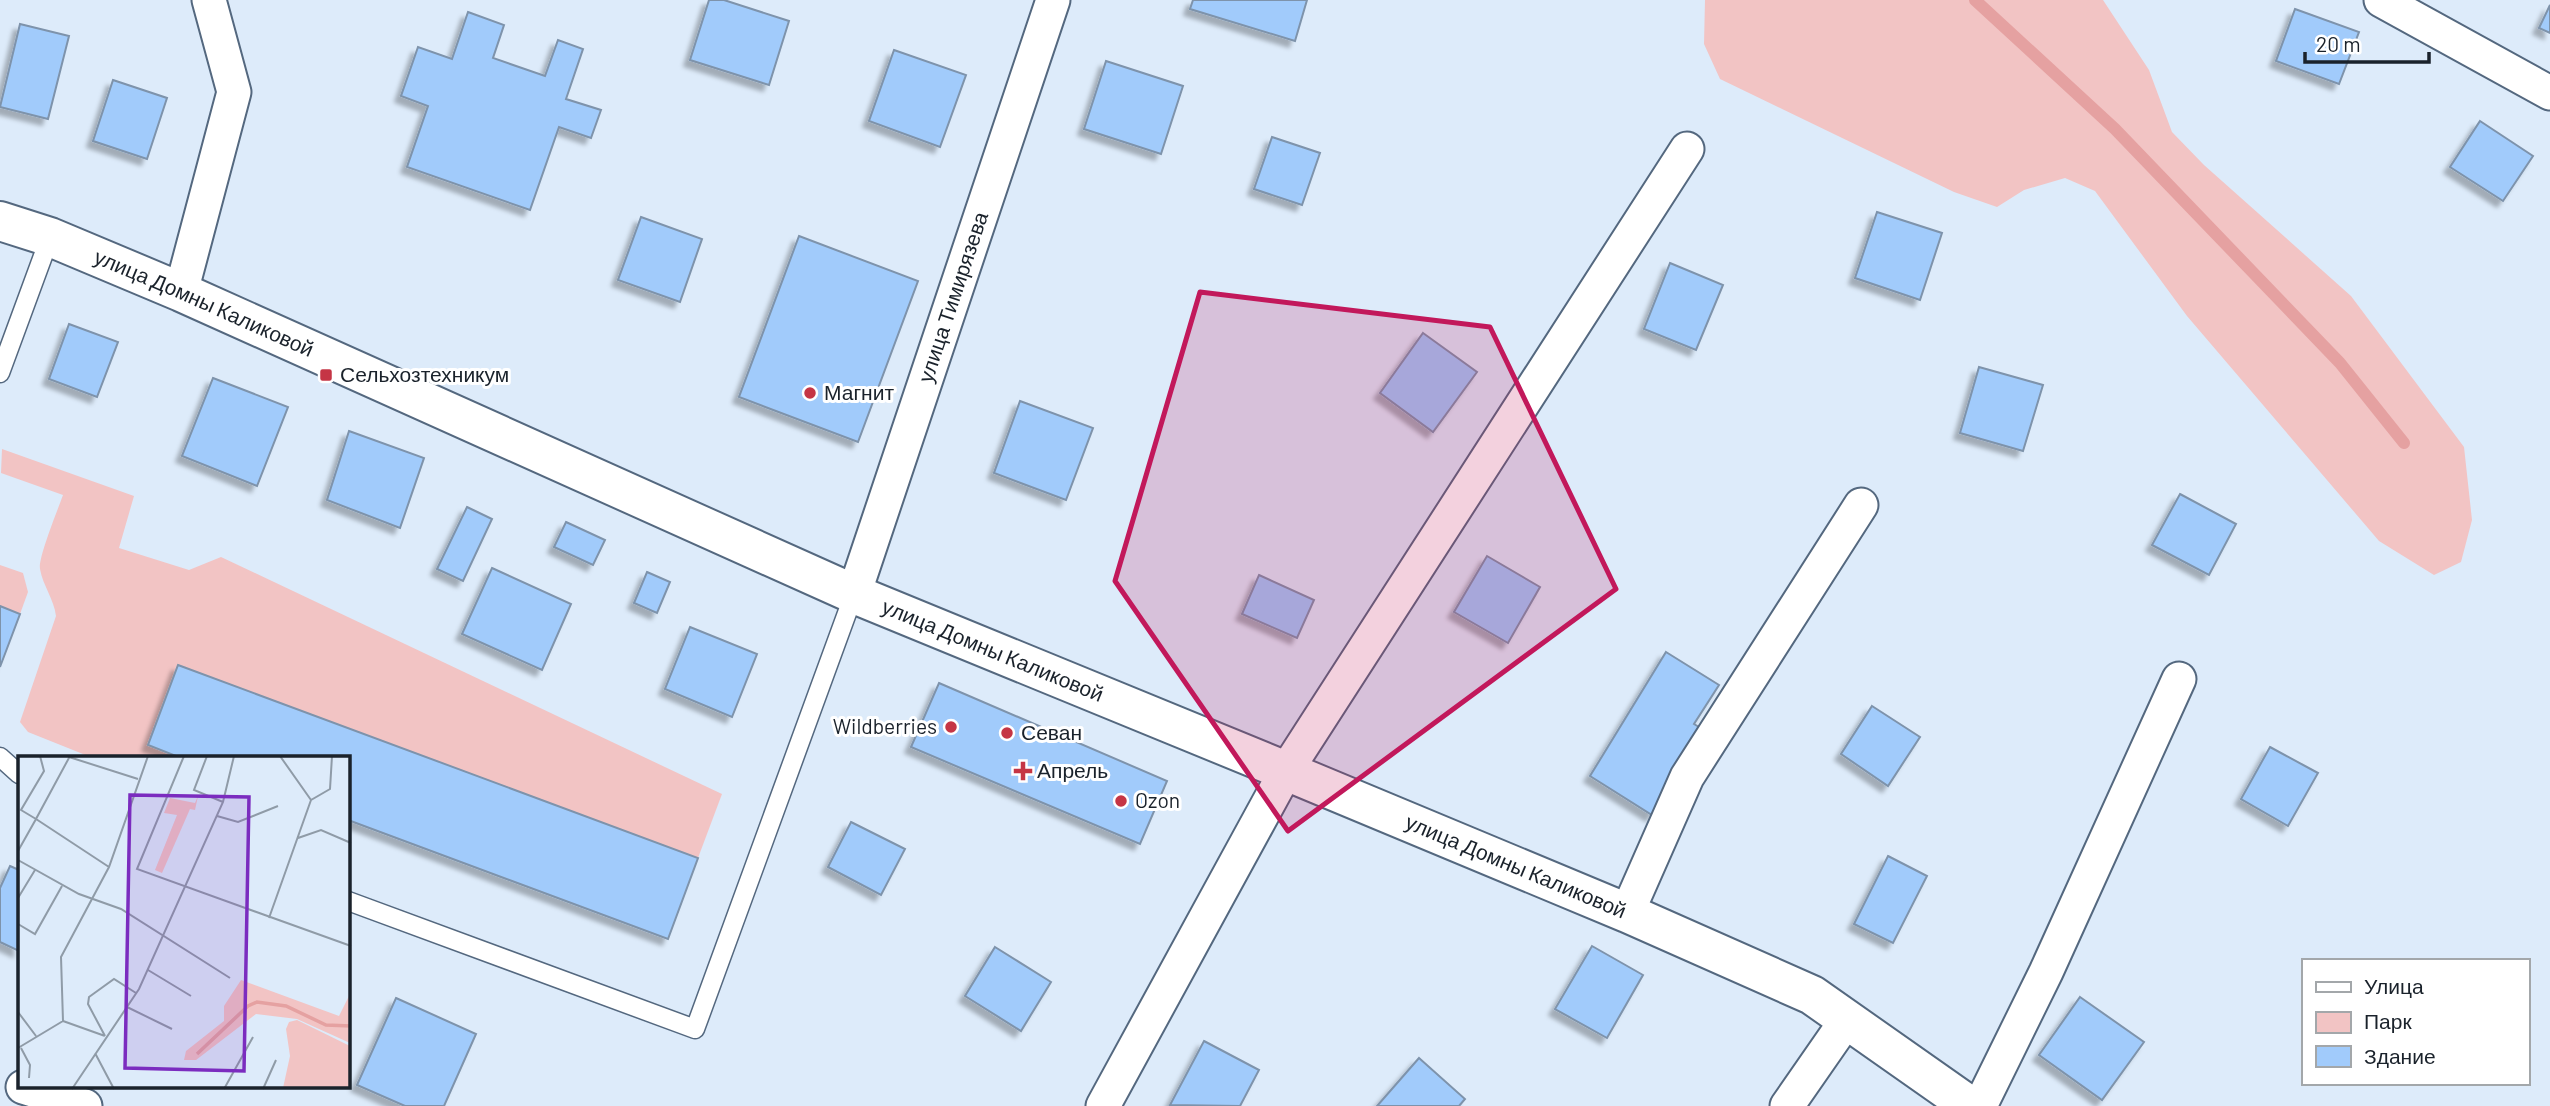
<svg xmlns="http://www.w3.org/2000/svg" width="2550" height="1106" viewBox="0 0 2550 1106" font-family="Barlow,sans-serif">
<defs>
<filter id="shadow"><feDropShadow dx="-6" dy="6" stdDeviation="2" flood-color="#0004"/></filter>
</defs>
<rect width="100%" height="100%" fill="#ddebfa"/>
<g fill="#f2c4c4">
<polygon points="1705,0 2103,0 2149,70 2172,132 2204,165 2351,296 2464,447 2472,520 2461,562 2434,575 2379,541 2187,316 2095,191 2065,178 2024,190 1997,207 1954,192 1720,79 1704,44"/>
<path d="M2,449L134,496L119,548L189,570L221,557L722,794L698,858L178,665L148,745L172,755L171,758H93L28,732L20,722L56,616C54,599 43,586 40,569C38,558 58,509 63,495L1,473Z"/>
<polygon points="0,565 23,573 28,592 20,614 0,606"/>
</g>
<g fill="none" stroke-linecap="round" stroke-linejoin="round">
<polyline stroke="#e5a1a1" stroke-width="12" points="1975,0 2115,129 2340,363 2404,443"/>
</g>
<g fill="#a1cbfb" stroke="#7e93ab" stroke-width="2" filter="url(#shadow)">
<polygon points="709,0 724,0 789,21 769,85 690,60"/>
<polygon points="1193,0 1307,0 1295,41 1190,9"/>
<polygon points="2550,5 2550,33 2539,28"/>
<polygon points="2295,9 2359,32 2339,84 2276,61"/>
<polygon points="468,12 504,25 493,58 545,76 558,40 583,49 566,99 601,110 591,138 559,127 530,210 407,167 428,106 401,96 418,47 452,59"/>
<polygon points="20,24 69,36 48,119 0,107"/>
<polygon points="894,50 966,75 940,147 869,121"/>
<polygon points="1106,61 1183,86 1161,154 1084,129"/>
<polygon points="113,80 167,98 147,159 93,141"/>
<polygon points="2480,121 2533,156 2503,201 2450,167"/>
<polygon points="1272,137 1320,153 1302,205 1254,189"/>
<polygon points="1877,212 1942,233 1920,300 1855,278"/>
<polygon points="641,217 702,239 680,302 618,280"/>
<polygon points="799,236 918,281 858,442 739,397"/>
<polygon points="1670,263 1723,285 1696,350 1644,329"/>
<polygon points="69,324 118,342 97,397 49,379"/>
<polygon points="1423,333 1477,372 1433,432 1380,393"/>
<polygon points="1979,367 2043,385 2023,451 1960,433"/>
<polygon points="213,378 288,407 257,486 182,456"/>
<polygon points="1020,401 1093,428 1066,500 994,473"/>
<polygon points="349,431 424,458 400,528 327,500"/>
<polygon points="2180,494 2236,524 2209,575 2152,545"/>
<polygon points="467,507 492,519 463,581 437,569"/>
<polygon points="566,522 605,540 593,565 554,547"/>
<polygon points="1487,556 1540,587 1508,643 1454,612"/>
<polygon points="492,568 571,604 542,670 462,634"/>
<polygon points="647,572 670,582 657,613 634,603"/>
<polygon points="1259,575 1314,600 1297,638 1242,614"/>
<polygon points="0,606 20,614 0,667"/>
<polygon points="690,627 757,654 732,717 665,689"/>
<polygon points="1666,652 1719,685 1694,724 1704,730 1652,815 1590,776"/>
<polygon points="178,665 698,858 668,939 348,820 348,758 181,758 148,745"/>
<polygon points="939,683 1167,781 1140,844 911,747"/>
<polygon points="1872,706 1920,737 1888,786 1841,754"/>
<polygon points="2270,747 2318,773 2288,826 2241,799"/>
<polygon points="851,822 905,849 881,895 828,867"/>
<polygon points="1888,856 1927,876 1893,943 1854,924"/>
<polygon points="10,866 19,870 19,951 0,942 0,888"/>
<polygon points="1592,946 1643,975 1607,1038 1555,1009"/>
<polygon points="995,947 1051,982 1021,1031 965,996"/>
<polygon points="2080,997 2144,1042 2102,1100 2039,1055"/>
<polygon points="396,998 476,1034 444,1106 405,1106 357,1085"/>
<polygon points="1204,1041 1259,1070 1240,1106 1170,1105"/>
<polygon points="1419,1058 1465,1099 1459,1106 1377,1106"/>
</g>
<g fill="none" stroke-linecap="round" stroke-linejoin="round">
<g stroke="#54687f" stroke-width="21">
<g id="lane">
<polyline points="0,373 50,237"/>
<polyline points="0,757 19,774"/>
<polyline points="348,901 695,1029 854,594"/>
</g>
</g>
<g stroke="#54687f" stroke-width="37">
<g id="street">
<polyline points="2381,0 2550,93"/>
<polyline points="181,292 234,92 209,0"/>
<path id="s1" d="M854,594L1053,0"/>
<polyline points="1627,913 1687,777 1861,505"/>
<polyline points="23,1087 85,1106"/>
<polyline points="1103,1106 1286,771 1687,149"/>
<polyline points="1787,1106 1846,1021"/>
<polyline points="1980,1106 2046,972 2179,679"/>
</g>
</g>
<g stroke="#54687f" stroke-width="42">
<g id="secondary">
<path id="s2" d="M0,221L50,237L181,292L854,594L1286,771L1627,913L1812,995L1970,1106"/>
</g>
</g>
<use href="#lane" stroke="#fff" stroke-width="18"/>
<use href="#street" stroke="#fff" stroke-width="33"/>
<use href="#secondary" stroke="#fff" stroke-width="38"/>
</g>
<path fill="#c2185b" fill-opacity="0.2" stroke="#c2185b" stroke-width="5" stroke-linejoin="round" d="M1200,292L1490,327L1616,589L1288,831L1115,581Z"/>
<g fill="#c53545" stroke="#fff" stroke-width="2.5">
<rect x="319" y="368" width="14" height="14" rx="3.5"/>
<circle cx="810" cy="393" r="7"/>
<circle cx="951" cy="727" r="7"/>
<circle cx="1007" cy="733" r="7"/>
<path d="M1019.5 760.5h7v7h7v7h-7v7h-7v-7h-7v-7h7z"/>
<circle cx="1121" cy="801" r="7"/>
</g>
<g text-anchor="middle" stroke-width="6" stroke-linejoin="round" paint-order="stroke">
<g font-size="21" fill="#1a222b" stroke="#fff">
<text dy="7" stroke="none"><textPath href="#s1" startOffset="313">улица Тимирязева</textPath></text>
<text dy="7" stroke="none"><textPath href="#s2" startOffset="220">улица Домны Каликовой</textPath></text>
<text dy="7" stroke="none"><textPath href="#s2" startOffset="1082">улица Домны Каликовой</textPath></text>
<text dy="7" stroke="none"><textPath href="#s2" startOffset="1648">улица Домны Каликовой</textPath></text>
</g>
<g font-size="21" fill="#1a222b" stroke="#fff" text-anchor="start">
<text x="340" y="382">Сельхозтехникум</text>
<text x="824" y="400">Магнит</text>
<text x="937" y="734" text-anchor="end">Wildberries</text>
<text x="1021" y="740">Севан</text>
<text x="1037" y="778">Апрель</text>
<text x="1135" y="808">Ozon</text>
</g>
</g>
<g transform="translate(18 756)">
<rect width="332" height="332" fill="#ddebfa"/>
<path d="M180,40L177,54L172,53L144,117L137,114L159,59L146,57L152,42L177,47ZM223,224L321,260L332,238V287L279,263L238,258L178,304H166L168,295L206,265V250ZM279,264L332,290V332H265L272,300L268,273L271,266Z" fill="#f2c4c4"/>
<path fill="none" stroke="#e5a1a1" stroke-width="3.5" d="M179,298L230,250L239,246L268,250L308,269L333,270"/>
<path fill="none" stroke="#8f9ba7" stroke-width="2" d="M52,0L18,63L91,111M166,0L119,113L333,190M189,0L176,34L205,46M262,0L293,44L312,33L314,0M51,1L120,23M199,60L220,66L260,50M280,82L303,74L333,87M0,95L18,63L3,54L26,15L22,0M0,104L61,138L103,153L212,222M0,142L17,114M251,162L293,44M0,168L17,178L44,130M130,214L173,240M109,251L154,273M0,256L18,280M45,265L43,201L91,111L130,0M45,265L87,280M87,280L70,248L71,241L96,223L118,237M0,292L45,265M3,292L12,309L11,322M77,297L96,333M54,333L121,233L205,46L216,0M206,333L235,281M245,333L258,304"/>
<path fill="#7b2cbf" fill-opacity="0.15" stroke="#7b2cbf" stroke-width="3.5" d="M112,39L231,41L226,315L107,312Z"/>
<rect width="332" height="332" fill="none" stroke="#1a222b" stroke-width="3.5"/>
</g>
<rect x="2302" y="959" width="228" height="126" fill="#ffffff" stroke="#a3a7aa" stroke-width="2"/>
<rect x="2316" y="982" width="35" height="10" fill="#ffffff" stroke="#a3a7aa" stroke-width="2"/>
<text x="2364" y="994" font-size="21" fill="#1a222b">Улица</text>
<rect x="2316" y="1012" width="35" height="21" fill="#f2c4c4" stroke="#a3a7aa" stroke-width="2"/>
<text x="2364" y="1029" font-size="21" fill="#1a222b">Парк</text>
<rect x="2316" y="1046" width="35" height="21" fill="#a1cbfb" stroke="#a3a7aa" stroke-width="2"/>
<text x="2364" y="1064" font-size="21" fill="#1a222b">Здание</text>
<path d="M2305 52v10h124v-10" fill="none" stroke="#1a222b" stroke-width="3.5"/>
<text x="2316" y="52" font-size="21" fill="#1a222b" stroke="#ffffff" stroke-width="5" paint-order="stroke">20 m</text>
</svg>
